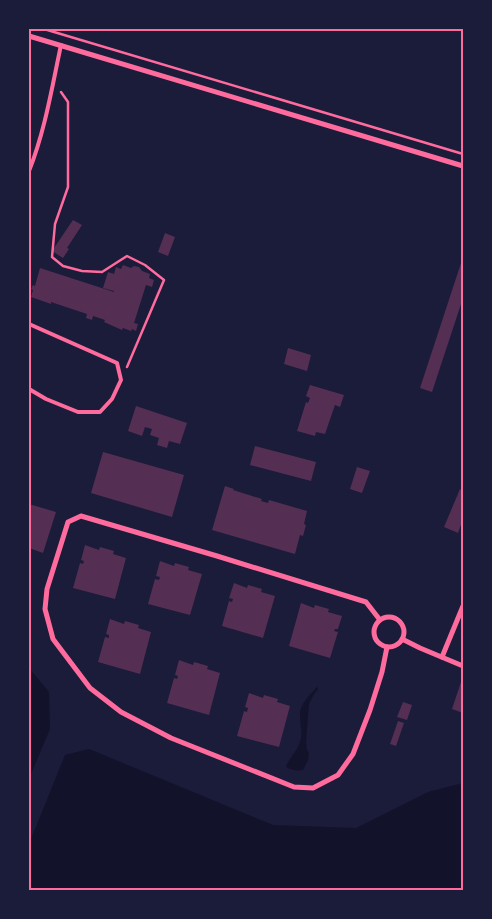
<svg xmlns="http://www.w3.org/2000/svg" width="492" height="919" viewBox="0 0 492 919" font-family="'Archivo Narrow',sans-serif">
<rect width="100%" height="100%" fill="#1b1b3a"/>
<g fill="#12122b">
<polygon points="29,668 49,692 50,729 29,779"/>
<path d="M318,687V689L313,696L309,704L306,742L307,750L309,753L308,760L303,770C296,771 292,770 286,767C289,758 297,751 300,742C303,733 300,724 300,715C299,705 310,695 316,688Z"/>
<polygon points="89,749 273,825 356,828 428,792 463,783 463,890 29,890 29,844 65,755"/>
</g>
<g fill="#542f53">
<polygon points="73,220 82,225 67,248 69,249 63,258 52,251"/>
<polygon points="165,233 175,237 168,256 158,252"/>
<polygon points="463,257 463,298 432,392 420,388"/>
<polygon points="123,265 131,268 134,266 139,267 142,271 150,274 149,278 154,280 152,287 146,285 134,323 138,324 136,331 132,329 131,331 123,328 122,330 104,322 105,320 93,316 92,320 86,318 87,314 51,302 51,304 31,297 33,290 31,289 33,285 35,286 40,268 114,292 114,291 103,288 108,272 114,274 116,267 121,269"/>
<polygon points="288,348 311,355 307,371 284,364"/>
<polygon points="310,385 344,395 340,407 335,405 325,434 316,432 315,436 297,431 306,402 308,403 310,398 306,396"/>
<polygon points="136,406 187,423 180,444 169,441 167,448 157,445 159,438 150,435 152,429 145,427 142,436 128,431"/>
<polygon points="255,446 316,462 311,481 250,465"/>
<polygon points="103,452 184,475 172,517 91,493"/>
<polygon points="357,467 370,471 362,493 350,489"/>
<polygon points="225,486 234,489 233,490 262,499 261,501 268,503 269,500 307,511 304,524 306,525 303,536 300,535 295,554 212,530"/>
<polygon points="460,489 463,491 463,519 458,533 444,527"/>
<polygon points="29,504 56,512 43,553 29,548"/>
<polygon points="85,545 99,550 100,547 114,551 113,554 126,558 115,599 73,588 80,563 83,564 84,561 81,560"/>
<polygon points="160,561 174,566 175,563 189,567 188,570 202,574 190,615 148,604 155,579 159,580 160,577 156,576"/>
<polygon points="234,583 247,588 248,585 262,589 261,592 275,596 263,638 222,626 229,601 232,602 233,599 229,598"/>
<polygon points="301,603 314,608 315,605 329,609 328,612 342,616 338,629 335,629 334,631 338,632 330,658 289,646"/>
<polygon points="110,619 124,624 125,621 139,625 138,628 151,632 140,674 98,662 105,637 109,638 109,635 106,634"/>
<polygon points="179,660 193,665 194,662 208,666 207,669 220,673 209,715 167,703 174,678 177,679 178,676 175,675"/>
<polygon points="461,682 463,682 463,713 452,709"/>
<polygon points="249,693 263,698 264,695 278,699 277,702 290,706 279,747 237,736 244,711 247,712 248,708 245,707"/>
<polygon points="403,702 412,705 407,720 397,717"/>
<polygon points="398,721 404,723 396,746 390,744"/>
</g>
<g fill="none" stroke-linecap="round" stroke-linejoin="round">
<g stroke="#ff6b9d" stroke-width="2.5">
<polyline points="44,29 463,154"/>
<polyline points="61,92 68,102 68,187 55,224 52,257 63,266 82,271 102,272 127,256 145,265 164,280 127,367"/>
</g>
<g stroke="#ff6b9d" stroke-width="4">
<path d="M29,171C45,131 52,87 61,45"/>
<polyline points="29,324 117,363 121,380 112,399 100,412 78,412 46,399 29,389"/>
</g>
<g stroke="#ff6b9d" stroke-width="5">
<polyline points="29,36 463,166"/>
<circle cx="389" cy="632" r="15"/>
<polyline points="380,620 366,602 217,556 81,516 68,522 47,589 45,609 53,639 90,688 121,712 171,738 294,787 313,788 338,775 353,754 370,710 382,672 387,647"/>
<polyline points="402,639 420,648 463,666"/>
<polyline points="442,657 463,606"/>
</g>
</g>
<rect width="492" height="919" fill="none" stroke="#1b1b3a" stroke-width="60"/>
<rect x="30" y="30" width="432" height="859" fill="none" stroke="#ff6b9d" stroke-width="2"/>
</svg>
